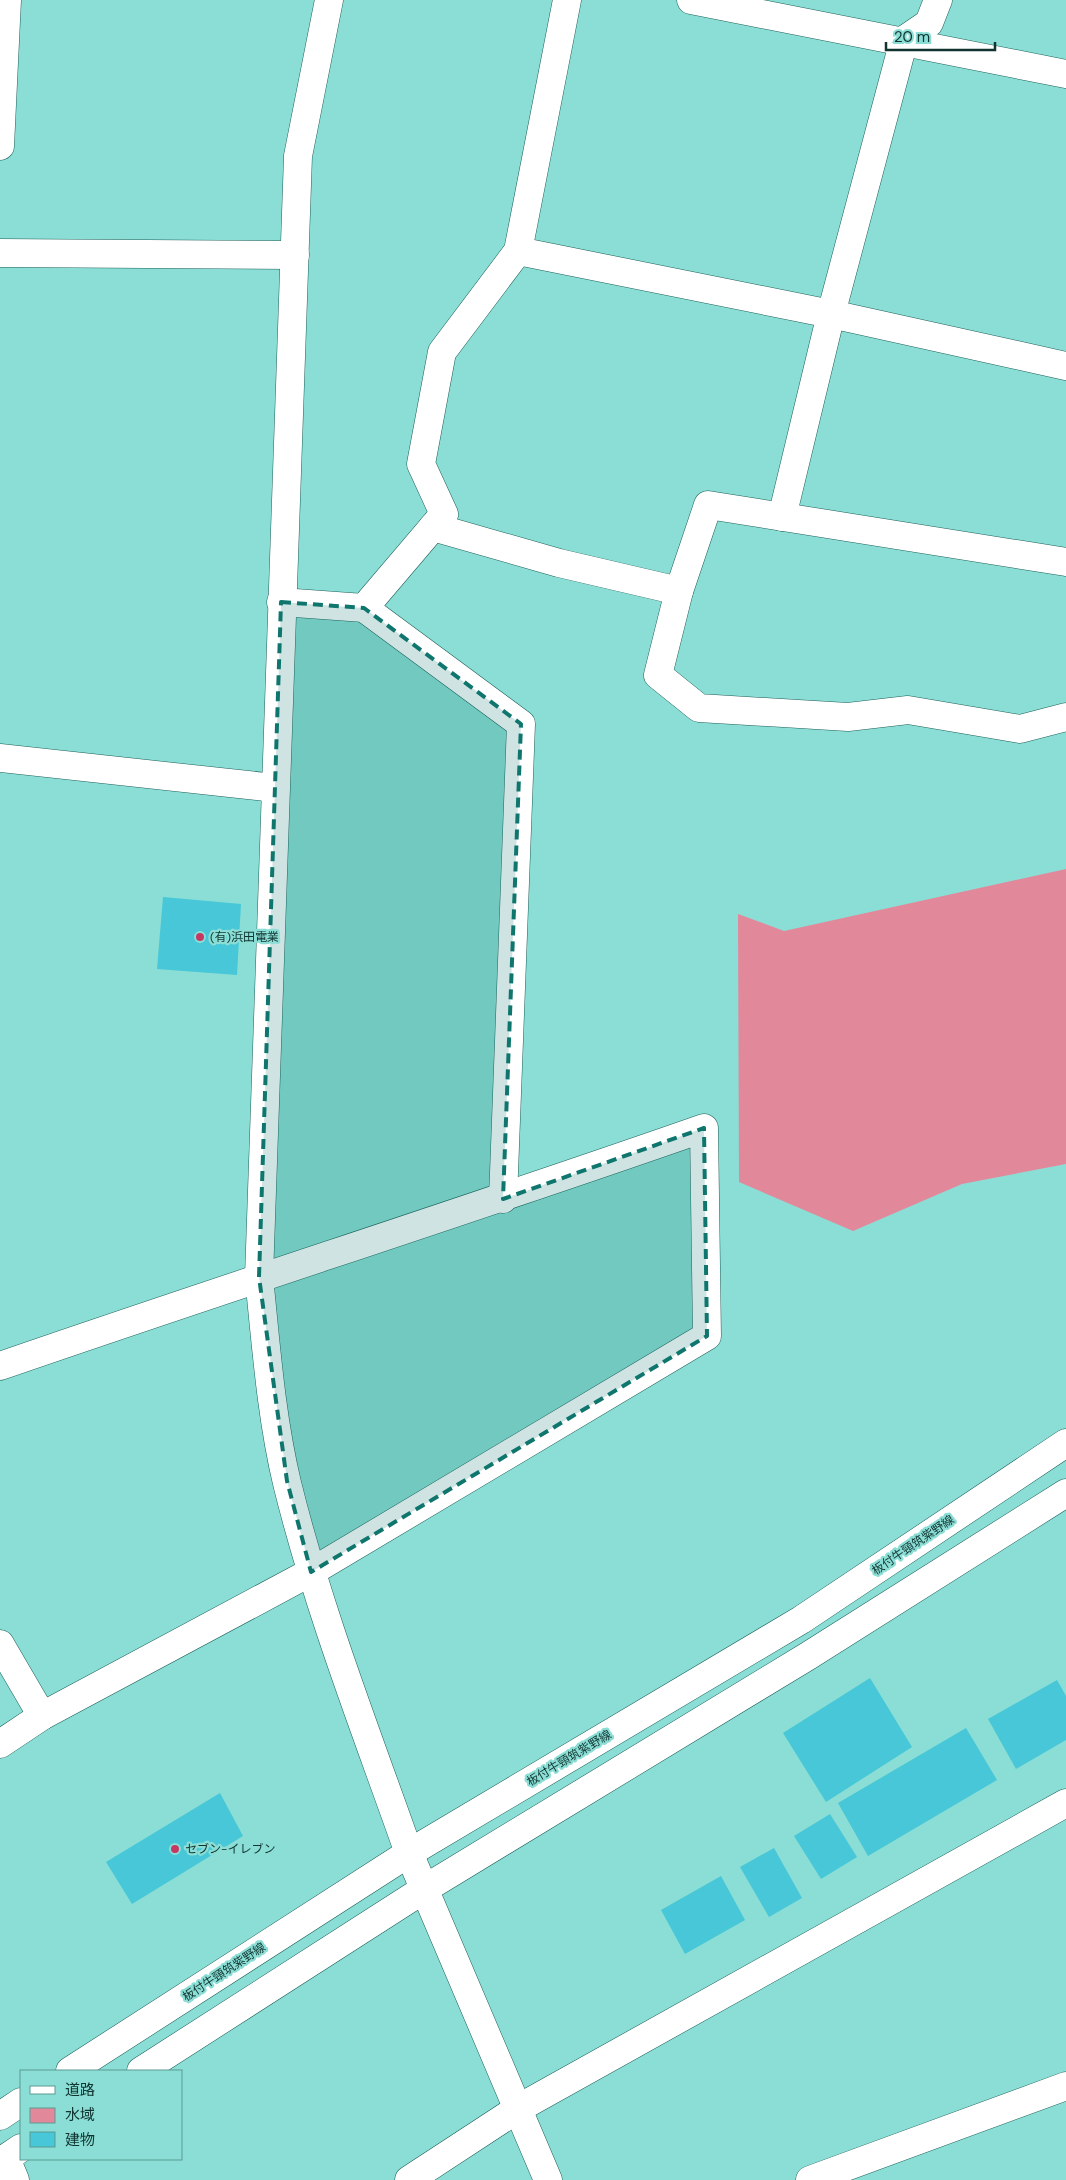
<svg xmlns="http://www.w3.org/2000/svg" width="1066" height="2180" viewBox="0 0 1066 2180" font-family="'DM Sans','Noto Sans JP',sans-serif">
<rect width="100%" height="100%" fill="#8bded5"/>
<polygon fill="#e2889b" points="1066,869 1066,1164 962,1184 853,1231 739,1182 738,914 784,931"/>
<g fill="#47c7d7">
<polygon points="163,897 241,904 237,975 157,969"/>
<polygon points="870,1678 912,1747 826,1802 783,1733"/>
<polygon points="1057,1680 1066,1696 1066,1740 1016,1769 988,1719"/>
<polygon points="966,1728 997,1780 868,1856 838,1803"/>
<polygon points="220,1793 243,1836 132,1904 106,1862"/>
<polygon points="830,1814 857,1857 821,1879 794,1836"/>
<polygon points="774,1848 802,1898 769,1917 740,1867"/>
<polygon points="721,1876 745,1920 685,1954 661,1910"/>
</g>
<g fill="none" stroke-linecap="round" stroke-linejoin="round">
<g stroke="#1d605a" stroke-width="29">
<g id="street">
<polyline points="691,0 1066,74"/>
<polyline points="0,146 7,0"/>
<polyline points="518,251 831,314 1066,366"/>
<polyline points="0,253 295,255"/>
<polyline points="782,517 831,314 904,40 929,23 938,0"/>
<polyline points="433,527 559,563 679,591 708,505 1066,562"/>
<polyline points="679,591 658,675 699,708 848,717 908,710 1020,729 1066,717"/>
<polyline points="281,602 364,608 521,724 503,1199"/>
<polyline points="364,608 444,514 421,464 442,352 518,251 567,0"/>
<polyline points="0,758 275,788"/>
<path d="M0,1366C234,1285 470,1210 704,1128L707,1336L311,1572L42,1716L0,1744"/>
<polyline points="0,1644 42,1716"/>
<polyline points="409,1853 548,2180"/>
<polyline points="6,2158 15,2180"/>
<polyline points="409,2180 519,2108 1066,1803"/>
<polyline points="810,2180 1066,2086"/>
</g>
</g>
<g stroke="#1d605a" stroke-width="29">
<g id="secondary">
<path d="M329,0L298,156L259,1277C266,1345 271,1416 287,1483C318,1609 366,1731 409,1853"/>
<polyline points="70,2071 409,1853 801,1620 1066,1443"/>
<polyline points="141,2071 426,1888 808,1656 1066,1493"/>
<polyline points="0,2116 21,2102"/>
<polyline points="0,2162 21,2148"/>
</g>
</g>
<use href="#street" stroke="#fff" stroke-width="28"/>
<use href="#secondary" stroke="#fff" stroke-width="28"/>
</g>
<path fill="#0f766e" fill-opacity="0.2" stroke="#0f766e" stroke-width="4" stroke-dasharray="10 6" stroke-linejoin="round" d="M281,602L364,608L521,724L503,1199L704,1128L707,1336L311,1572L287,1481L259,1277Z"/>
<g fill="#c63864" stroke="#8bded5" stroke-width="2">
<circle cx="200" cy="937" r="5"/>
<circle cx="175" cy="1849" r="5"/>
</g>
<g text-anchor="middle" stroke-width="4.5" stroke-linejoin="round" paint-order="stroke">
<g font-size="12" fill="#103430" stroke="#8bded5" text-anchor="start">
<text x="210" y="941">(有)浜田電業</text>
<text x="185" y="1853">セブン-イレブン</text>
</g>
<g font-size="12" fill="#103430" stroke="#8bded5">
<text transform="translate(913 1545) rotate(-34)" y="4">板付牛頸筑紫野線</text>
<text transform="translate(569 1758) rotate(-31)" y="4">板付牛頸筑紫野線</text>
<text transform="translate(224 1972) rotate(-33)" y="4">板付牛頸筑紫野線</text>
</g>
</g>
<rect x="20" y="2070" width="162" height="90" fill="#8bded5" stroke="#5a9a93"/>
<rect x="30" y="2086" width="25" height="8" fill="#ffffff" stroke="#5a9a93"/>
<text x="65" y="2095" font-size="15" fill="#103430">道路</text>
<rect x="30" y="2108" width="25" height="15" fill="#e2889b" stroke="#5a9a93"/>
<text x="65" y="2120" font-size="15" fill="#103430">水域</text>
<rect x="30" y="2132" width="25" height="15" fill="#47c7d7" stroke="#5a9a93"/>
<text x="65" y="2145" font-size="15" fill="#103430">建物</text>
<path d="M886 42v8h109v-8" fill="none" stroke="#103430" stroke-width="2.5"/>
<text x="894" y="42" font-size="15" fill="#103430" stroke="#8bded5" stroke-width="4" paint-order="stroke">20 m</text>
</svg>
